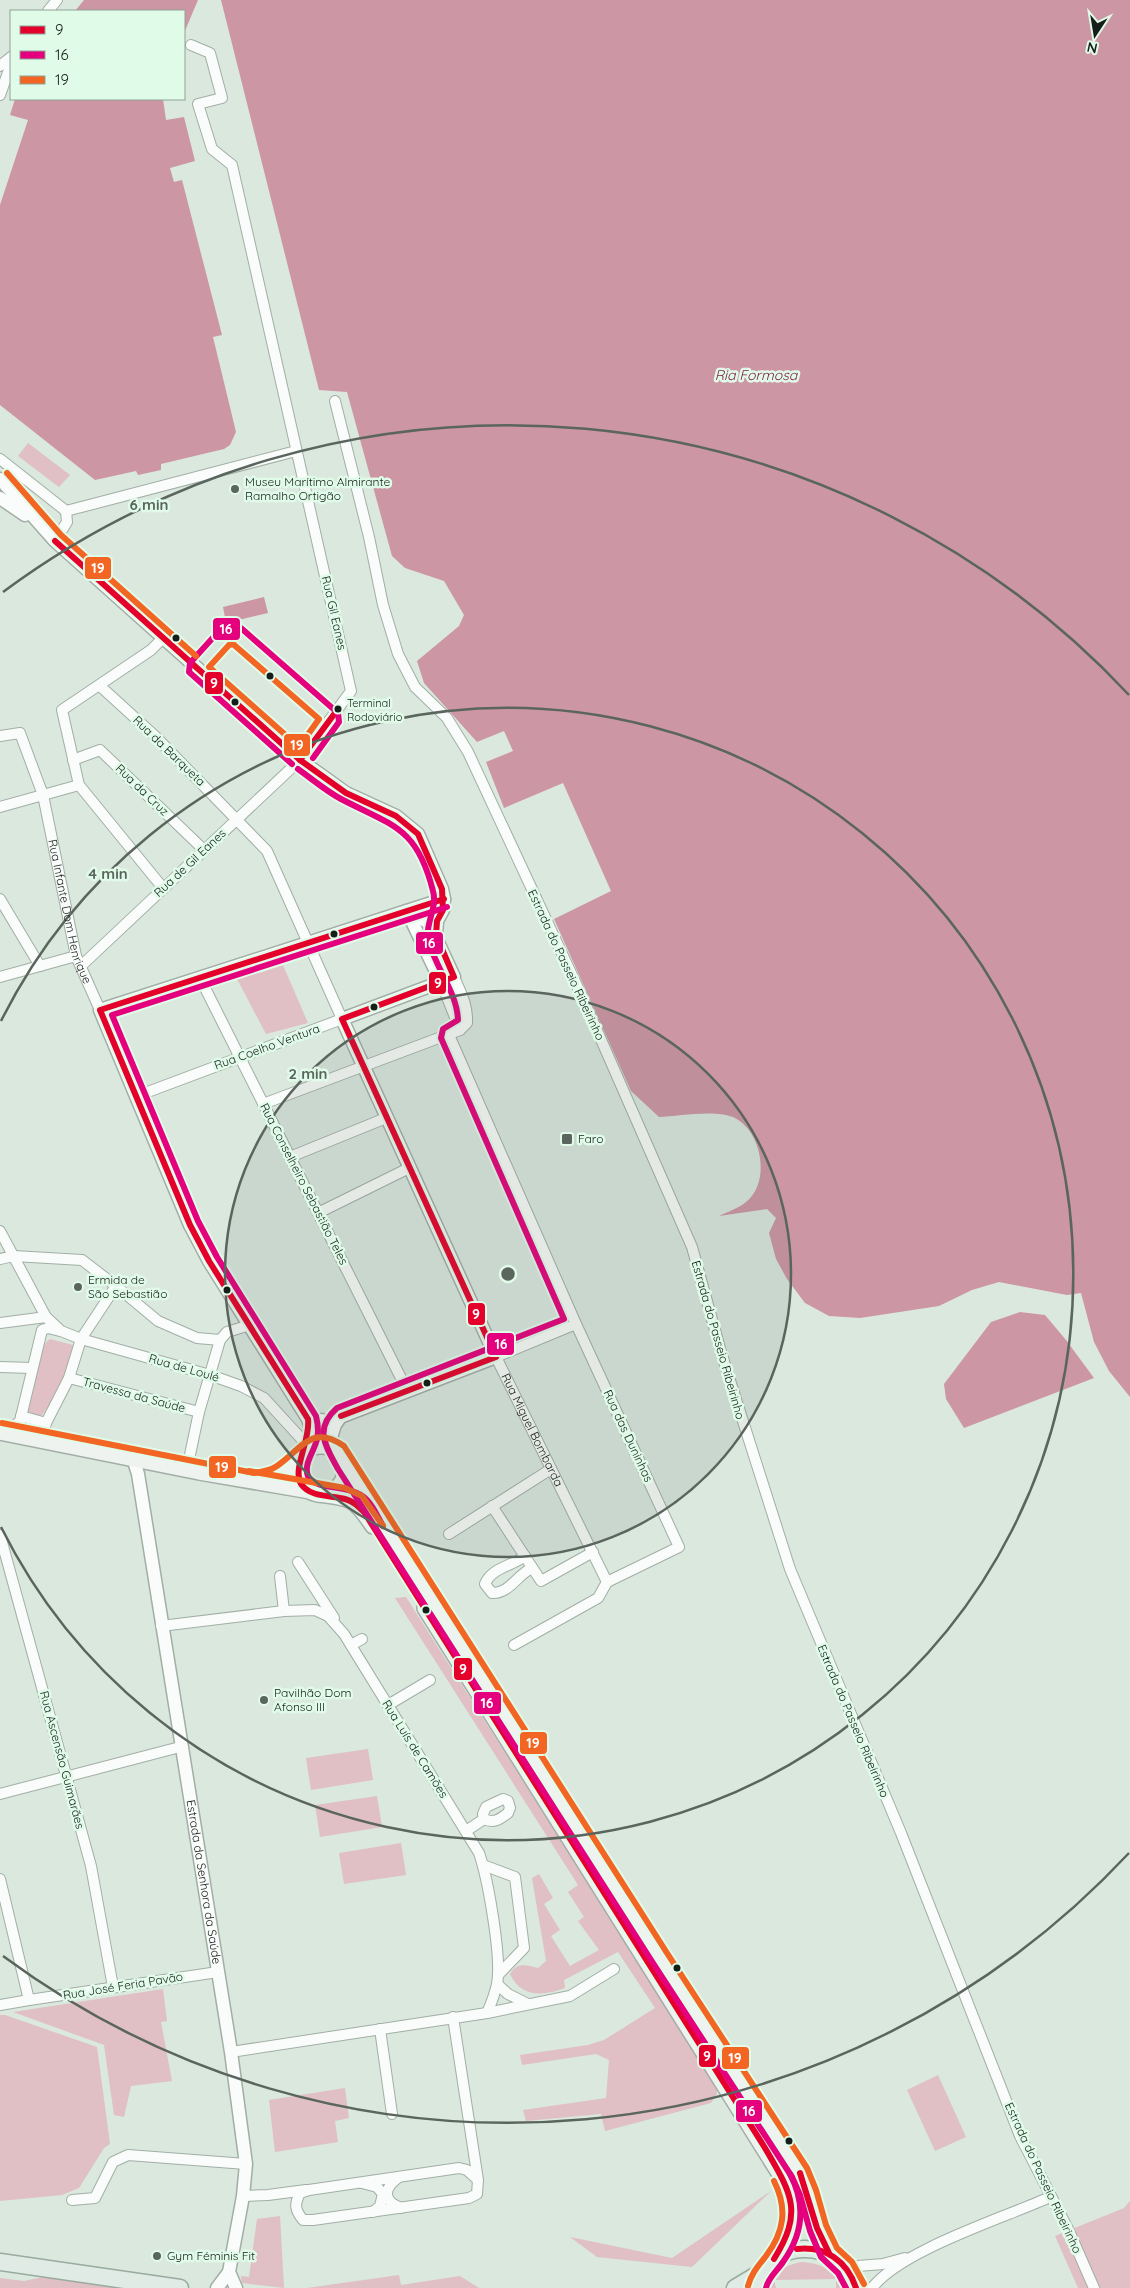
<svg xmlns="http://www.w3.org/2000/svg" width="1130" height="2288" viewBox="0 0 1130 2288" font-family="Quicksand,sans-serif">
<rect width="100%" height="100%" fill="#dae8de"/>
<g fill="#e0bfc5">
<polygon points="28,443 70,475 59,487 18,456"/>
<polygon points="283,965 308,1023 266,1034 236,977"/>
<path d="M50,1339L73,1345C82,1370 56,1394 43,1414L38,1417L31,1416L28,1412V1405C32,1387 35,1349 50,1339Z"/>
<path d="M406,1597L716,2085L717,2094L711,2103L605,2131L601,2114L526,2121L523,2110L606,2098L609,2060L596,2054L522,2065L520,2055L588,2045L604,2040L655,2008L618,1952L564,1980L565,1988C543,1996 521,1998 510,1974C517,1962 526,1965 538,1968L546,1961L532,1878L539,1874L553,1898L544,1904L560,1930L551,1936L570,1966L599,1950L578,1921L584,1917L568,1892L578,1885L395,1598Z"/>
<polygon points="368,1749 373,1780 311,1790 306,1758"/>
<polygon points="377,1796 382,1827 320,1837 315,1805"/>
<polygon points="401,1843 406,1875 344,1884 339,1853"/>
<polygon points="163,1989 167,2021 161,2022 172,2081 131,2086 124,2117 114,2115 104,2045 13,2012"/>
<polygon points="0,2015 5,2015 97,2047 110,2144 104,2148 79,2188 62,2195 0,2201"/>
<polygon points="938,2075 966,2137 935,2151 907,2090"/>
<polygon points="345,2088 349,2118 335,2121 338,2142 275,2152 269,2100"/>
<polygon points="771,2191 692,2267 597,2257 570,2237 672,2258"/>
<polygon points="1130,2201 1130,2288 1078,2288 1055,2236 1124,2208"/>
<polygon points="280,2216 284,2288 242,2283 241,2276 249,2277 257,2219"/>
<path d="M802,2262C820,2263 836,2270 842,2288H836V2279L774,2280L776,2288H767C775,2272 785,2265 802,2262Z"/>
<polygon points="399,2275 401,2285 460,2276 479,2288 307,2288"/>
<polygon points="43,2277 119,2288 0,2288 0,2278 24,2281"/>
</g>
<g fill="#cd96a5">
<polygon points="84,0 198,0 184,33 184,11 75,11"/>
<path d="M221,0H1130V1397L1109,1371L1094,1342L1081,1293L1067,1295L999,1282L972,1290L939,1306L860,1318L829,1316L805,1303L787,1279L776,1259L769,1233L776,1218L767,1209L719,1216C727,1212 739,1208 746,1202C771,1182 762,1132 735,1118C717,1109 679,1116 659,1117L631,1091L554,919L611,891L563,783L504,808L486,762L513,751L504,731L477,742L424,683L417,661L459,626L464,615L444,581L405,568L392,556L347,392L319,390Z"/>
<polygon points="15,99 163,99 166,120 184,117 195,161 170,168 174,182 182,180 222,335 213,337 236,432 230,445 224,449 161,464 161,470 138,475 136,471 95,480 0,405 0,205 28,120 10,115"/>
<polygon points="264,597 268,613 226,623 223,607"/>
<polygon points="1020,1312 1045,1315 1066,1340 1094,1378 964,1428 946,1399 944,1384 991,1322"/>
</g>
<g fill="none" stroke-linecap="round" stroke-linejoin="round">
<g stroke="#a2aea6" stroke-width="12">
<g id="minor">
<polyline points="48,11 57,0"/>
<polyline points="0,66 11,57"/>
<polyline points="0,95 11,64"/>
<polyline points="335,401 369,537 383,605 398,654 415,687 447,718 468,752 585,1003 692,1247 721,1352 790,1569 901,1833 1020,2136 1069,2231 1094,2288"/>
<polyline points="0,459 66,511"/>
<polyline points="66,511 296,451"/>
<polyline points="55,541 67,522 66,511"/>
<polyline points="163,638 151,650 62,710 79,785 163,888"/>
<polyline points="100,686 156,737 267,851 342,1019 137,1096"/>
<path id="s1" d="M0,736L20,733L43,795L76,956L100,1010"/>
<polyline points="73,760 100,750 204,850"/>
<polyline points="0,807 79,785"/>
<polyline points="0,899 40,966"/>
<polyline points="81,966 300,760 351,691 232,165 212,149 198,104 222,98 210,53 191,45"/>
<polyline points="0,977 76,956"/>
<polyline points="200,978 407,1390"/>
<polyline points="441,982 460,1030"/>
<polyline points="449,1035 576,1324 679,1547 607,1582 598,1598 514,1645"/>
<path d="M263,1104L460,1030L467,1023C468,1005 461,993 454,977"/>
<polyline points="290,1157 386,1118"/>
<polyline points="318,1213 409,1168"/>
<polyline points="0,1231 46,1317 61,1331 81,1339 210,1375 241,1386 264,1398 307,1445"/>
<polyline points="0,1259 14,1256 82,1260 116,1286 158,1321 197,1338 220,1340"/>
<polyline points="0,1323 46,1317"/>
<path id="s2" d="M576,1324L496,1357L607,1582"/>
<polyline points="0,1367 32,1368"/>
<polyline points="69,1378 199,1412"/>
<polyline points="21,1416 46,1423"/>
<polyline points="7,1433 20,1421 42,1330 48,1328 60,1331"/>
<polyline points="41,1440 46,1423 69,1378 81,1339 116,1286"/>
<polyline points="187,1469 199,1412 220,1340 227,1332 250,1325"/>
<polyline points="492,1506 541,1581 593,1552"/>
<polyline points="449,1534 551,1469"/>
<polyline points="0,1535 91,1866 113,1987"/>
<path d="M525,1556C513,1566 492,1567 485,1584L492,1593C509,1594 518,1574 532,1568"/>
<polyline points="298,1562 334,1618"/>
<polyline points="280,1576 284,1611"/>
<path d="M161,1626L284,1611L315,1610L328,1616L344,1634L479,1853C488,1879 502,1958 497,1984C495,1993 491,2004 487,2013"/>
<polyline points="351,1645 362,1639"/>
<polyline points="388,1705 430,1680"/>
<polyline points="0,1794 180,1747"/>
<path d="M503,1799L508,1801L510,1808L508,1813C500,1819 494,1824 484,1819L483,1814L486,1807Z"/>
<polyline points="466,1831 484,1819"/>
<polyline points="483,1865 515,1877 524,1948 498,1975"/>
<polyline points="0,1879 29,2000 0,2005"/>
<polyline points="497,1984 508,1994 528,2004"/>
<polyline points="29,2000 218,1972"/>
<path d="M453,2017L478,2180L477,2194L469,2198L313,2220H303C295,2210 294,2205 300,2193L309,2190L459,2168L467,2170L478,2180"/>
<polyline points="380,2029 392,2114"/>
<polyline points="231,2052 487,2013 570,1996 614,1969"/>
<path d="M399,2177C384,2188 381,2200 401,2208"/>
<polyline points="362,2183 377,2187 383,2194 380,2206 373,2212"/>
<polyline points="243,2196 268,2195 306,2190"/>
<polyline points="72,2200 95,2198 113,2162 128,2155 246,2164"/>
<polyline points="845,2267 883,2264 905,2258"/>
<path d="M872,2288C901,2250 1004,2218 1050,2197"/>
</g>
</g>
<g stroke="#a2aea6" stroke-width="15">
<g id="tertiary">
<polyline points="0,479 55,541 300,760 346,793 396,816 418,834 442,889 444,899 443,910 437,921 436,935"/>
<polyline points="0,498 25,515"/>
<polyline points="407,911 441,982"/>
<polyline points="341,1416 335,1425 331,1437 342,1458"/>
<polyline points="308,1419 330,1421 496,1357 342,1019 454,977 429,923 407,911"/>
<polyline points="304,1453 311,1428 308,1419 209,1261 190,1225 100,1010 444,899"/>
<path id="s3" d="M133,1458L138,1474L231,2052L246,2164L243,2196L229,2272L236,2288"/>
<polyline points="217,2288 229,2272"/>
</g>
</g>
<g stroke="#a2aea6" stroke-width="18">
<g id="secondary">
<polyline points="0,1432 199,1472 310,1491"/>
<circle cx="321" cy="1470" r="24"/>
<path d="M345,1464L660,1958L800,2173C808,2191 810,2210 817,2228C821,2237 826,2244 829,2253"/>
<polyline points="261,1480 280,1475 300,1458"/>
<path d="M318,1494C351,1498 354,1497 373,1526"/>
<path d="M425,1608L786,2184C788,2191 793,2200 794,2207C795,2226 785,2245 774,2259"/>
</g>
</g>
<g stroke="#97ab9f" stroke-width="19">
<g id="primary">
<polyline points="0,2262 180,2288"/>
<polyline points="735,2288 765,2270"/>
<path d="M757,2288C764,2237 843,2235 856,2288"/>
</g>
</g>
<use href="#minor" stroke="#f9fcfa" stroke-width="10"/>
<use href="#tertiary" stroke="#f9fcfa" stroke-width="12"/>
<use href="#secondary" stroke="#eef3f0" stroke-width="15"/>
<use href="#primary" stroke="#e1ebe5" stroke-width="16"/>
<g stroke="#e1fbe9" stroke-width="10">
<g id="bus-1">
<polyline points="55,541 300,760 346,793 396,816 418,834 442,889 443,910 437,921 436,935 454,977 342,1019 496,1357 341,1416"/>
<polyline points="300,760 338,709"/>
<path d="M444,899L100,1010L190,1225L209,1261L308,1419C311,1439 292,1469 301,1484C311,1498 331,1495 345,1499C353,1501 358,1506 364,1512L765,2148C791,2193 804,2211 774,2259"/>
<polyline points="800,2173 817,2228 829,2253"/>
<path d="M797,2249C826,2246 847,2261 856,2288"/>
</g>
</g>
<g stroke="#e1fbe9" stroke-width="10">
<g id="bus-2">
<polyline points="292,764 189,672 190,663 219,631 235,626 241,628 338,713 339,722 313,758"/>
<path d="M298,769C312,779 326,791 341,799C393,826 417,827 433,891C438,909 424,923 429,942C436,969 457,992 458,1020L443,1029L441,1038L564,1319L337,1408C313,1429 326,1447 338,1469L653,1963L792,2177L800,2195L810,2231L821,2257L838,2273L846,2288"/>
<path d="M383,1526C377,1516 372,1502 361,1495C347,1485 314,1490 308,1476C303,1464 315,1450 317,1439C319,1431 318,1424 316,1416L217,1257L198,1221L112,1015L447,907"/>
<path d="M766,2288C768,2278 777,2271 783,2262C803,2234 806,2204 790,2174"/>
</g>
</g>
<g stroke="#e1fbe9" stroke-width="10">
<g id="bus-3">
<polyline points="7,473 61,535 196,656"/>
<polygon points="233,644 319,719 299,747 209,667 229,645"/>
<path d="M2,1423L254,1473C262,1472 270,1471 277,1466C301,1450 311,1423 344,1446L667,1953L807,2168L816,2190L826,2225L837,2248L852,2262L864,2284"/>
<polyline points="249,1471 345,1488 362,1496 383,1526"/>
<path d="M748,2286C751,2274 758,2266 766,2256C784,2232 788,2209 774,2181"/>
</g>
</g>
<use href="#bus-1" stroke="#e4002b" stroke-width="6"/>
<use href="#bus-2" stroke="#e5007d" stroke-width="6"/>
<use href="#bus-3" stroke="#f26522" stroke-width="6"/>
</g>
<circle cx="508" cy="1274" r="283" fill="#5a655d" fill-opacity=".12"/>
<g fill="none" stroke="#5a655d" stroke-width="2.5">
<circle cx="508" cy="1274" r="283"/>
<path d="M1 1021A566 566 0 1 1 1 1527"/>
<path d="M1129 1853A849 849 0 0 1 3 1956M3 592A849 849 0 0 1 1129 695"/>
</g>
<g fill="#5a655d" stroke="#e1fbe9" stroke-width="2">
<circle cx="235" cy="489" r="5"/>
<rect x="561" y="1133" width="12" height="12" rx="2.5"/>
<circle cx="78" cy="1287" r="5"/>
<circle cx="264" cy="1700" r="5"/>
<circle cx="157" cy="2256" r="5"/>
</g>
<g fill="#151e18" stroke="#e1fbe9" stroke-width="2">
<circle cx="176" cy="638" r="4.5"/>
<circle cx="270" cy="676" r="4.5"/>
<circle cx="235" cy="702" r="4.5"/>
<circle cx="338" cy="709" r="4.5"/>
<circle cx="334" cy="934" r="4.5"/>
<circle cx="374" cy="1007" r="4.5"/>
<circle cx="227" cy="1290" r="4.5"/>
<circle cx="427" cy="1383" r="4.5"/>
<circle cx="426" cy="1610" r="4.5"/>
<circle cx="677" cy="1968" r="4.5"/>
<circle cx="789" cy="2141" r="4.5"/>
</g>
<g text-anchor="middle" stroke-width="5" stroke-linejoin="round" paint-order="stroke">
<g font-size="11" fill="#151e18" stroke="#e1fbe9" text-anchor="start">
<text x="347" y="707">Terminal<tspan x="347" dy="14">Rodoviário</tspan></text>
</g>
<g font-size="12" fill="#151e18" stroke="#e1fbe9" text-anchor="start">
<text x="245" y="486">Museu Marítimo Almirante<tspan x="245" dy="14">Ramalho Ortigão</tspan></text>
<text x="578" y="1143">Faro</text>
<text x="88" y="1284">Ermida de<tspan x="88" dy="14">São Sebastião</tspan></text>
<text x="274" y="1697">Pavilhão Dom<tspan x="274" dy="14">Afonso III</tspan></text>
<text x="167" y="2260">Gym Féminis Fit</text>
</g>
<g font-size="12" fill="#151e18" stroke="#e1fbe9">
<text transform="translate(334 613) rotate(77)" y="4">Rua Gil Eanes</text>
<text transform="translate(169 751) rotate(44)" y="4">Rua da Barqueta</text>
<text transform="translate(142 790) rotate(44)" y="4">Rua da Cruz</text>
<text transform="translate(190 863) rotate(-43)" y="4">Rua de Gil Eanes</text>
<text dy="4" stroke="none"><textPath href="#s1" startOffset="206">Rua Infante Dom Henrique</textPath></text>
<text transform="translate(566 965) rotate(65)" y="4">Estrada do Passeio Ribeirinho</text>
<text transform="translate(267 1047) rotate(-20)" y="4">Rua Coelho Ventura</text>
<text transform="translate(304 1184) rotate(63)" y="4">Rua Conselheiro Sebastião Teles</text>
<text transform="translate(718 1340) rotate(74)" y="4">Estrada do Passeio Ribeirinho</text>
<text transform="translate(184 1368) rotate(16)" y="4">Rua de Loulé</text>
<text transform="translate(134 1395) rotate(15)" y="4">Travessa da Saúde</text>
<text dy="4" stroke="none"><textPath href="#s2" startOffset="168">Rua Miguel Bombarda</textPath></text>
<text transform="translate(628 1436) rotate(65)" y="4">Rua das Duninhas</text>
<text transform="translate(853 1721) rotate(67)" y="4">Estrada do Passeio Ribeirinho</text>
<text transform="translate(415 1749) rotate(58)" y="4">Rua Luís de Camões</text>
<text transform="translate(62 1760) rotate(75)" y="4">Rua Ascensão Guimarães</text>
<text dy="4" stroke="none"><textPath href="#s3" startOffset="430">Estrada da Senhora da Saúde</textPath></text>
<text transform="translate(123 1986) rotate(-9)" y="4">Rua José Feria Pavão</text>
<text transform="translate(1043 2178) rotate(65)" y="4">Estrada do Passeio Ribeirinho</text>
</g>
<g font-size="14" font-style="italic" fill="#811c44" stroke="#e1fbe9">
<text x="756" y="380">Ria Formosa</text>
</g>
</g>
<circle cx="508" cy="1274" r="8" fill="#5a655d" stroke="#e1fbe9" stroke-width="2.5"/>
<g font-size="15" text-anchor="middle" font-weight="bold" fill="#5a655d" stroke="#e1fbe9" stroke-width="5" stroke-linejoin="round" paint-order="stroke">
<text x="149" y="510">6 min</text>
<text x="108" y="879">4 min</text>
<text x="308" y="1079">2 min</text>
</g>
<g stroke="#e1fbe9" stroke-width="2">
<rect x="84" y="556" width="28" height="24" rx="5" fill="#f26522"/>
<rect x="212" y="617" width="29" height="24" rx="5" fill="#e5007d"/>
<rect x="204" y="671" width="20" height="24" rx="5" fill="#e4002b"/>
<rect x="283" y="733" width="28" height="24" rx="5" fill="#f26522"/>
<rect x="415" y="931" width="29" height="24" rx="5" fill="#e5007d"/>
<rect x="428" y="971" width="19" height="24" rx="5" fill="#e4002b"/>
<rect x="467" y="1302" width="19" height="24" rx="5" fill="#e4002b"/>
<rect x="486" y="1332" width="29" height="24" rx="5" fill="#e5007d"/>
<rect x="208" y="1455" width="29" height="24" rx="5" fill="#f26522"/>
<rect x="453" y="1657" width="20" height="24" rx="5" fill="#e4002b"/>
<rect x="473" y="1691" width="29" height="24" rx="5" fill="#e5007d"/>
<rect x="519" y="1731" width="29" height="24" rx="5" fill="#f26522"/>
<rect x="698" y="2044" width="19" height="24" rx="5" fill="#e4002b"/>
<rect x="721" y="2046" width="29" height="24" rx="5" fill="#f26522"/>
<rect x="735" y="2099" width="28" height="24" rx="5" fill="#e5007d"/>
</g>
<g font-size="14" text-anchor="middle" font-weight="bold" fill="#fff">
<text x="98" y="573">19</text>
<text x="226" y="634">16</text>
<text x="214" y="688">9</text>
<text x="297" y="750">19</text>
<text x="429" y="948">16</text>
<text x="438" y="988">9</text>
<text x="476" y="1319">9</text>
<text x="501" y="1349">16</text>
<text x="222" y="1472">19</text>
<text x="463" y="1674">9</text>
<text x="487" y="1708">16</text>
<text x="533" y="1748">19</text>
<text x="707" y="2061">9</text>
<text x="735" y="2063">19</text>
<text x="749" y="2116">16</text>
</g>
<rect x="10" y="10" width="175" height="90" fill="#e1fbe9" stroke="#8fa395"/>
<rect x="20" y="26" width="25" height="8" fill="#e4002b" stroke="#8fa395"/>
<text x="55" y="35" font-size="15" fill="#151e18">9</text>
<rect x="20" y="51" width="25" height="8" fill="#e5007d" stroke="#8fa395"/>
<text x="55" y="60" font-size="15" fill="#151e18">16</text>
<rect x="20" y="76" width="25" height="8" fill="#f26522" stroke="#8fa395"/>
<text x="55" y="85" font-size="15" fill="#151e18">19</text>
<g transform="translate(1095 35) rotate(192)" stroke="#e1fbe9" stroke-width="4" paint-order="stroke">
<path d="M0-4L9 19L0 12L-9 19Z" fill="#151e18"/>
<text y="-8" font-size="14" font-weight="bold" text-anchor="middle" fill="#151e18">N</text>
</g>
</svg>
